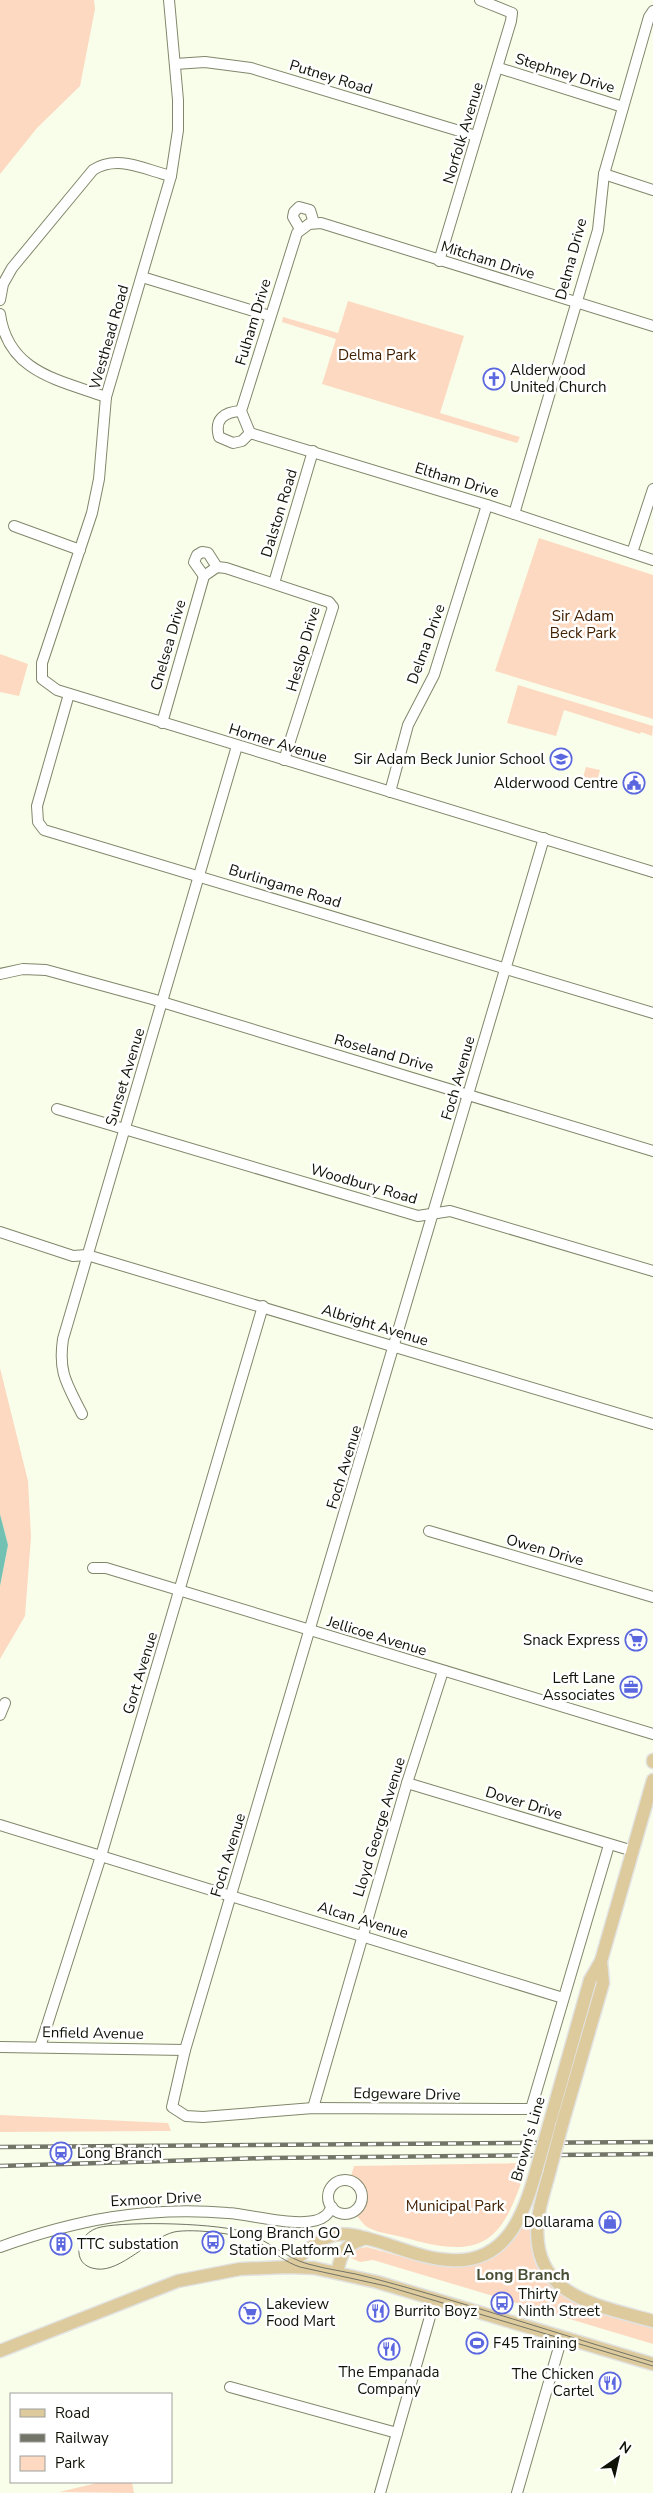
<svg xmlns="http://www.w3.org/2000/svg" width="653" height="2493" viewBox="0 0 653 2493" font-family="'Nunito Sans',sans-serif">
<rect width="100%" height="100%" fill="#f9feeb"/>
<g fill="#fcd9c0">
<polygon points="0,0 94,0 95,9 80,86 37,128 0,174"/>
<polygon points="348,301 464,336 440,413 520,437 517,443 322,384 336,339 282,322 283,317 338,333"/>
<polygon points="539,538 653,575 653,719 495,671"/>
<polygon points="0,654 28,664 19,696 0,692"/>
<polygon points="518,685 653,726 652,736 641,732 640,734 564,710 556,736 507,723"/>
<polygon points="586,767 600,770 596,785 582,781"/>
<polygon points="0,1368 28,1481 31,1537 25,1616 0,1659 0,1586 8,1545 0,1514"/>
<polygon points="0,2115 168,2123 171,2131 0,2132"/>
<path d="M528,2163C504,2235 490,2262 410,2239C397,2235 381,2234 369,2228C364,2226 360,2219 356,2215C367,2207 369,2196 363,2184L351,2176L354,2166Z"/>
<path d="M528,2213L533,2215C517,2300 591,2309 653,2328V2344L373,2260L360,2262L351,2258L357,2249L367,2247C430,2264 496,2293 528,2213Z"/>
<polygon points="101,2482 132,2482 134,2493 59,2492"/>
</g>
<polygon fill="#72c1b3" points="0,1514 8,1545 0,1586"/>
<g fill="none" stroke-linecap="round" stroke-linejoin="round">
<g stroke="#80876a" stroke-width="12">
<g id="minor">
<polyline points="169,0 178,100 178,130 171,176 106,397 99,479 92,513 42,663 42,679 57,690 653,872"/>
<polyline points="175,64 205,62 251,68 476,136"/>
<polyline points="499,68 623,107"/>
<polyline points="604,174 653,190"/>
<polyline points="300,229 293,217 294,212 299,207 310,210 314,223"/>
<polyline points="439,261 511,21 512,13 480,0"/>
<polyline points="142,277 270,316"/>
<path d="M0,300L3,284L12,268L93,170C118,154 145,170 171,176"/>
<path d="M0,314C8,373 60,380 106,397"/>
<polyline points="653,326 321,223 309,224 297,233 241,411 250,433 487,505 653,560"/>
<path d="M241,411C224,412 214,419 219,437L233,443L242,441L250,433"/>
<polyline points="514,514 598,230 604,174 649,17 653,11"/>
<polyline points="14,526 80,550"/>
<polyline points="632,553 653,489"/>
<polyline points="204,576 194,562 197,555 202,552 208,553 217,567"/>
<polyline points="274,583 313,451"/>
<polyline points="69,694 37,806 38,822 44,830 653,1013"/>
<polyline points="162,723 204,576 217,567 226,568 329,602 333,607 284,760"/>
<polyline points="390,792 408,725 434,675 487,505"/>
<polyline points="544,838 185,2050 172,2107 186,2116 203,2117 313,2108 531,2109 609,1845"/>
<polyline points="0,974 23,969 46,970 152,999 653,1151"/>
<polyline points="57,1109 418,1216 450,1211 653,1271"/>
<path d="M0,1232L73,1256L87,1255C276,1311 464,1368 653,1424"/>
<path d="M82,1414C67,1384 58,1373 63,1339L237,746"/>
<polyline points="429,1531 653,1597"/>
<polyline points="93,1568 106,1568 653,1734"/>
<polyline points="0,1715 5,1703"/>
<polyline points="407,1783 633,1851"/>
<polyline points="0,1825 563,1998"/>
<polyline points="0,2047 185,2050"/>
<polyline points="40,2047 101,1856 263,1306"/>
<polyline points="313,2108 407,1783 443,1671"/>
<circle cx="345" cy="2197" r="17"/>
<path d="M0,2247C75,2220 147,2206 228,2213C250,2214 308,2231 325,2216C328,2214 330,2210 332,2207"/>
<polyline points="230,2387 397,2433"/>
<polyline points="380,2493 435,2299"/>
<polyline points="517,2493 562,2337"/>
</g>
</g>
<g stroke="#e2e3e1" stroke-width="15">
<g id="major">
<polyline points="653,1760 653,1762"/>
<polyline points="549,2125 590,1980 601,1961 653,1780"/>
<polyline points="562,2125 603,1983 601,1961"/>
<path d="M550,2170C546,2186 540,2202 538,2219C529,2296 596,2305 653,2321"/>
<path d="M288,2267C302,2255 317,2239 335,2235C351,2232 368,2239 383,2243C405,2250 427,2259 450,2260C506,2264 524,2215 536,2171"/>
<path d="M337,2272C342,2251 344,2245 366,2238"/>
<polyline points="0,2351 178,2281 240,2269 288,2267 314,2268 377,2282 653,2364"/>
</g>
</g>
<use href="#minor" stroke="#fff" stroke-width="10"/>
<use href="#major" stroke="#ddca9d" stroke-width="12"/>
<path stroke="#727567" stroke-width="1" d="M653,2362C559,2334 466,2303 372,2278C351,2272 329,2270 308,2264C286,2258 269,2241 247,2233C222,2223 129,2221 101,2227C76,2232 69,2266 97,2269C121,2272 150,2238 174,2232C193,2228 246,2234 263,2245C275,2253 285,2262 300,2267L386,2286L653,2366"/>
<g stroke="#727567" stroke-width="4.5">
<g id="rail">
<polyline points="0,2147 653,2142"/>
<polyline points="0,2166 268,2158 653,2154"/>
</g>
</g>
<use href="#rail" stroke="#fff" stroke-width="2.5" stroke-dasharray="8" stroke-linecap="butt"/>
<g stroke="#e2e3e1" stroke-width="15" stroke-linecap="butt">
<g id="major-bridge">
<polyline points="550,2170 562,2125"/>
<polyline points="536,2171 549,2125"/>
</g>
</g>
<use href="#major-bridge" stroke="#ddca9d" stroke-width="12"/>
</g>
<defs>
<g id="church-ring" transform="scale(1.125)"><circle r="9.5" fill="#fff" stroke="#5a67de" stroke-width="1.5"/><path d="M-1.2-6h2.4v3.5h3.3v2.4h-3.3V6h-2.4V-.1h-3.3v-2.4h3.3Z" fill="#5a67de"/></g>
<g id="school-ring" transform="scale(1.125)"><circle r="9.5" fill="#fff" stroke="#5a67de" stroke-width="1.5"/><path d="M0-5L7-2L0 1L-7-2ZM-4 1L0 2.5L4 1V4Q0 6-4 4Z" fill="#5a67de"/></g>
<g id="civic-ring" transform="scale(1.125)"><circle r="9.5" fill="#fff" stroke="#5a67de" stroke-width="1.5"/><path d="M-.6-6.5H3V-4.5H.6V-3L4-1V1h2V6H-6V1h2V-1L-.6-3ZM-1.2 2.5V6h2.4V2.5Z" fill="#5a67de"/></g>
<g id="supermarket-ring" transform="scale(1.125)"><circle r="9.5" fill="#fff" stroke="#5a67de" stroke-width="1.5"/><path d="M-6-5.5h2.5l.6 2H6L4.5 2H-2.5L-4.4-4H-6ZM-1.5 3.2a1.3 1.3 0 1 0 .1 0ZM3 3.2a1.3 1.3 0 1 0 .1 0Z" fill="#5a67de"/></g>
<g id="office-ring" transform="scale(1.125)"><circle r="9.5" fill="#fff" stroke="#5a67de" stroke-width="1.5"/><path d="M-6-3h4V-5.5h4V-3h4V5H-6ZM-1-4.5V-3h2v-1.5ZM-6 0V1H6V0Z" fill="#5a67de"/></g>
<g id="station-ring" transform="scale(1.125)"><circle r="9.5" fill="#fff" stroke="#5a67de" stroke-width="1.5"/><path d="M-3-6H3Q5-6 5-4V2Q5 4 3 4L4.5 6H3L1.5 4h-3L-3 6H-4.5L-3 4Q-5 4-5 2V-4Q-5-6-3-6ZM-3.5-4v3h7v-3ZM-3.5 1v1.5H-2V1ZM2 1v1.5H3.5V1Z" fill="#5a67de"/></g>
<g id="shop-ring" transform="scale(1.125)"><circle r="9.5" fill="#fff" stroke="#5a67de" stroke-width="1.5"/><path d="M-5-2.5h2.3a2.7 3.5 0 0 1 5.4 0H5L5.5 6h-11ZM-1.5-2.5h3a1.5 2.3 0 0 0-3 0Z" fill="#5a67de"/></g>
<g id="bus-ring" transform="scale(1.125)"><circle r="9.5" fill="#fff" stroke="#5a67de" stroke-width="1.5"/><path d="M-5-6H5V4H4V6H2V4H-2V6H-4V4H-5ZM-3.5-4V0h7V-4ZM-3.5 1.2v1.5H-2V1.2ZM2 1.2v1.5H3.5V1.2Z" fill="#5a67de"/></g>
<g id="building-ring" transform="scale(1.125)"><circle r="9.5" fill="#fff" stroke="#5a67de" stroke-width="1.5"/><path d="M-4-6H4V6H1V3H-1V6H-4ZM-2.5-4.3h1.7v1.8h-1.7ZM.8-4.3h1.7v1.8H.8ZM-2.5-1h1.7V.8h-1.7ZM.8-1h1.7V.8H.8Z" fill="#5a67de"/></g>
<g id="restaurant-ring" transform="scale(1.125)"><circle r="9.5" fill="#fff" stroke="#5a67de" stroke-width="1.5"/><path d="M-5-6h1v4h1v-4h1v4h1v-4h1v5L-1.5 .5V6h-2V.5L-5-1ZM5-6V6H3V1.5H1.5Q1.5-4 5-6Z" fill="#5a67de"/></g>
<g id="stadium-ring" transform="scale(1.125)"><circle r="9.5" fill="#fff" stroke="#5a67de" stroke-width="1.5"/><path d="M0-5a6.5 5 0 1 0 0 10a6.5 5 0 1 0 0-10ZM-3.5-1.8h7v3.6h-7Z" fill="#5a67de"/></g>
</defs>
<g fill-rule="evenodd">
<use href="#church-ring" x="494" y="379"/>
<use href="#school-ring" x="561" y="759"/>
<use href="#civic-ring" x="634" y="783"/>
<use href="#supermarket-ring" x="636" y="1640"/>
<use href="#office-ring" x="631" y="1687"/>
<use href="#station-ring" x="61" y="2153"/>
<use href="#shop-ring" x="610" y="2222"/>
<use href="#bus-ring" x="213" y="2242"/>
<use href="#building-ring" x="61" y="2244"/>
<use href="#bus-ring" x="502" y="2303"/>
<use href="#restaurant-ring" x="378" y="2311"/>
<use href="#supermarket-ring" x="250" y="2313"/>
<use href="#stadium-ring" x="477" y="2343"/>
<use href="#restaurant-ring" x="389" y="2349"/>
<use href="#restaurant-ring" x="610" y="2383"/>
</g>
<g text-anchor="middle" stroke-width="5" stroke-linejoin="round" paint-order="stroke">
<g font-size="15" fill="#0f1207" stroke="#fff">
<text transform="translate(565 73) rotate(17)" y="5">Stephney Drive</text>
<text transform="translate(331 77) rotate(17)" y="5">Putney Road</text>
<text transform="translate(463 133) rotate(-73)" y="5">Norfolk Avenue</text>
<text transform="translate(571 259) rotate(-75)" y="5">Delma Drive</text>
<text transform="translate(488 260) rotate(17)" y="5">Mitcham Drive</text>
<text transform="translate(253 322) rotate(-73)" y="5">Fulham Drive</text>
<text transform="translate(109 337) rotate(-74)" y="5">Westhead Road</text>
<text transform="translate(457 480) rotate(17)" y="5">Eltham Drive</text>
<text transform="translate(279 513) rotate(-73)" y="5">Dalston Road</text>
<text transform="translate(426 644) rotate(-70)" y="5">Delma Drive</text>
<text transform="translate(168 645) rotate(-74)" y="5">Chelsea Drive</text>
<text transform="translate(303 649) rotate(-74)" y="5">Heslop Drive</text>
<text transform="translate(278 743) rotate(17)" y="5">Horner Avenue</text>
<text transform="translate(285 886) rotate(17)" y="5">Burlingame Road</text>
<text transform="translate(384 1053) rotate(16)" y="5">Roseland Drive</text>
<text transform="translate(125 1077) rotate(-73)" y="5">Sunset Avenue</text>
<text transform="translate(458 1078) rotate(-74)" y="5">Foch Avenue</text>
<text transform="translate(364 1184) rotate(16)" y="5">Woodbury Road</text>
<text transform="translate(375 1325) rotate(17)" y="5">Albright Avenue</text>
<text transform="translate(344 1467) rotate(-73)" y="5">Foch Avenue</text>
<text transform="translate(545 1550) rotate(16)" y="5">Owen Drive</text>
<text transform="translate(377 1636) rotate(17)" y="5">Jellicoe Avenue</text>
<text transform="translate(140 1673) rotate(-73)" y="5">Gort Avenue</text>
<text transform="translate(524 1803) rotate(17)" y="5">Dover Drive</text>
<text transform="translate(379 1827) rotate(-73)" y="5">Lloyd George Avenue</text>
<text transform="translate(228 1855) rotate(-73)" y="5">Foch Avenue</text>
<text transform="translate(363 1920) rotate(17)" y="5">Alcan Avenue</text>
<text transform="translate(93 2033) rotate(1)" y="5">Enfield Avenue</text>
<text transform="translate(407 2094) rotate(1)" y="5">Edgeware Drive</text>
<text transform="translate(528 2139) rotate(-74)" y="5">Brown's Line</text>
<text transform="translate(156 2199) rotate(-3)" y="5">Exmoor Drive</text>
</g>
<g font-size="15" fill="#422002" stroke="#fff">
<text x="377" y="360">Delma Park</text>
<text x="583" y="621">Sir Adam<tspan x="583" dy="17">Beck Park</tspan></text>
<text x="455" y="2211">Municipal Park</text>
</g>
<g font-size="15" fill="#0f1207" stroke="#fff" text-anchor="start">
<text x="510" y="375">Alderwood<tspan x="510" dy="17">United Church</tspan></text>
<text x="545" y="764" text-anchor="end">Sir Adam Beck Junior School</text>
<text x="618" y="788" text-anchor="end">Alderwood Centre</text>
<text x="620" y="1645" text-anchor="end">Snack Express</text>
<text x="615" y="1683" text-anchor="end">Left Lane<tspan x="615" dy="17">Associates</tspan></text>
<text x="77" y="2158">Long Branch</text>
<text x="594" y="2227" text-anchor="end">Dollarama</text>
<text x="229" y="2238">Long Branch GO<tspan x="229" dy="17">Station Platform A</tspan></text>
<text x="77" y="2249">TTC substation</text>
<text x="518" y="2299">Thirty<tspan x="518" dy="17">Ninth Street</tspan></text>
<text x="266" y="2309">Lakeview<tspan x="266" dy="17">Food Mart</tspan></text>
<text x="394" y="2316">Burrito Boyz</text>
<text x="493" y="2348">F45 Training</text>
<text x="389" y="2377" text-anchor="middle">The Empanada<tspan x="389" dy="17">Company</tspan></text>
<text x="594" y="2379" text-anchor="end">The Chicken<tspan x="594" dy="17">Cartel</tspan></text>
</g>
<g font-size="16" font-weight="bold" fill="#494f34" stroke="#fff">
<text x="523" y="2280">Long Branch</text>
</g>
</g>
<rect x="10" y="2393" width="162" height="90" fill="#ffffff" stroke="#9fa09c"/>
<rect x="20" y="2409" width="25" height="8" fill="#ddca9d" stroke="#9fa09c"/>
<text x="55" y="2418" font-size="15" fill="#0f1207">Road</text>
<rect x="20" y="2434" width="25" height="8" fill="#727567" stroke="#9fa09c"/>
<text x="55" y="2443" font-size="15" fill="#0f1207">Railway</text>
<rect x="20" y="2456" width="25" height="15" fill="#fcd9c0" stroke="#9fa09c"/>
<text x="55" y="2468" font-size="15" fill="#0f1207">Park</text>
<g transform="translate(618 2458) rotate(34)" stroke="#ffffff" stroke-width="4" paint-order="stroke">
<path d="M0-4L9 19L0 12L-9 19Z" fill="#0f1207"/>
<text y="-8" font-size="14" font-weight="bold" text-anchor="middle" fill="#0f1207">N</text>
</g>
</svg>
